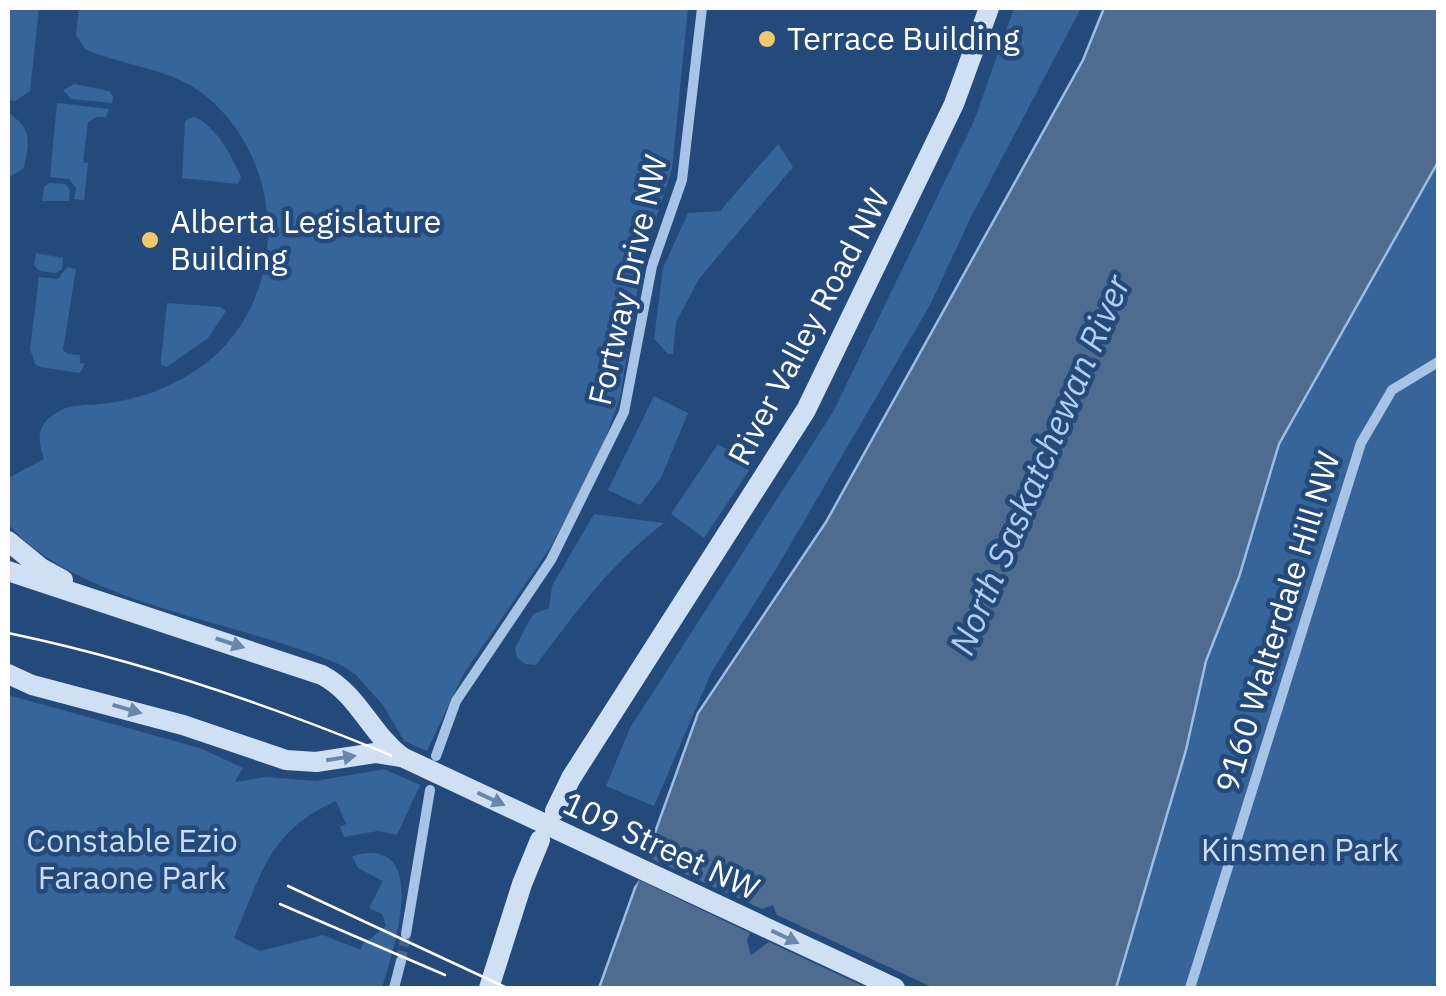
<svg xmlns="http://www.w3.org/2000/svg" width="1446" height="996" viewBox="0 0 1446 996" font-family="'IBM Plex Sans',sans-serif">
<rect width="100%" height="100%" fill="#244a7b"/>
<g fill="#376499">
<polygon points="8,8 39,8 30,91 15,101 8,100"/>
<path d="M79,8H688L672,169L642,262L620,398L597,461L550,548L463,675L427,751L404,741L383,705L356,675L343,666C244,621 79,606 8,524V478L44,459C37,440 37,424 56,413C70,403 91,406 108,403C138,399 167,389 193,372C289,312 292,167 206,96C170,67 125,67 85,49L76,35Z"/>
<polygon points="1014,8 1081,8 971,217 930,305 779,564 711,673 654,806 606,786 630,728 833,412 974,121"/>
<polygon points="74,84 109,91 113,96 112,103 71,99 63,90"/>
<polygon points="57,103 109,109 106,117 97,117 88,122 83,162 88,163 84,200 74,199 76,188 69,179 50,177"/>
<path d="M8,112C32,130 30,139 24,168L8,178Z"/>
<path d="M195,117C217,127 231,156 241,177L238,184L182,178L185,123L187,119Z"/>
<polygon points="778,144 793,167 699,279 676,322 673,354 668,354 654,339 663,268 688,213 720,211"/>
<polygon points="1438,161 1438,988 1116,988 1186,750 1206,661 1239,577 1279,444"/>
<polygon points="49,183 65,184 70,190 69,201 42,201 44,187"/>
<polygon points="36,253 63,258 62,269 56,273 39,271 34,265"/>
<polygon points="67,267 76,269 63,350 68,354 80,355 80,363 85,364 80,373 40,367 35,364 30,349 39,277 58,279"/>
<polygon points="167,303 221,307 226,311 208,338 167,367 161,365 161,360"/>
<polygon points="654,396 688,413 661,478 640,505 608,490"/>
<polygon points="718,444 752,466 704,538 671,514"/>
<path d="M594,514L664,523C608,566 578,610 536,665L526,664L517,658L515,648L533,614L549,608L552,586Z"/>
<path d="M8,695L200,748L243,768L235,782L266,777L316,781L384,769L420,785L397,835L378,831L344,837L340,827L346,824L336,801C268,831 261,875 234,938L260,951L323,935L361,950L362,945L386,926L382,914L369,908L383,881L358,868L352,856C433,833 393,951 382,988H8Z"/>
</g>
<polygon fill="#4f6c90" stroke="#9bbee6" stroke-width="2.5" points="1104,8 1438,8 1438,162 1279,444 1239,577 1206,661 1186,750 1116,988 599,988 698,713 826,522 1083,60"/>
<polygon fill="#244a7b" points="643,851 648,857 762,909 773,905 777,915 934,988 867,988 769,942 751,955 747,940 750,933 639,880 635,886 630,884"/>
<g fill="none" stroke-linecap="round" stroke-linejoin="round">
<polyline stroke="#45658f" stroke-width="10" stroke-dasharray="10 5" stroke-linecap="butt" points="401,961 406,934"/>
<g stroke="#a7c3e5" stroke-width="10">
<polyline points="436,756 456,701 551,560 624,412 652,266 682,180 702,8"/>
<polyline points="406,934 430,790"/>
<polyline points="394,988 401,961"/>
<polyline points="1190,988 1361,443 1392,390 1438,362"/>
</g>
<g stroke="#d0e0f4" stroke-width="20">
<polyline points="8,541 41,568 63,580"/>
<path d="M8,571L322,675C358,694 371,734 402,757"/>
<polyline points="8,674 32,685 183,725 286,760 316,762 375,753 400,757"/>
<polyline points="555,811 571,778 806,410 954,104 989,8"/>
<polyline points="489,988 522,884 540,840"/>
</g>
<g stroke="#fff" stroke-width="2.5">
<path d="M8,633C325,699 603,854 895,988"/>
<polyline points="288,886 507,988"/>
<polyline points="280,904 445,975"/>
</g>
<polyline stroke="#d0e0f4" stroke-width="20" points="402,757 895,988"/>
</g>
<defs><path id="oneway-solid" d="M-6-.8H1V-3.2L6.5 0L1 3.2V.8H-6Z" transform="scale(2.5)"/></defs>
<g fill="#6986ab">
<use href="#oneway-solid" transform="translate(230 643) rotate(18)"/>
<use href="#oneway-solid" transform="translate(127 709) rotate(16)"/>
<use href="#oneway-solid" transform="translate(341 758) rotate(-9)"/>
<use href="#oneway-solid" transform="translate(491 799) rotate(25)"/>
<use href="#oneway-solid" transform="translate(785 937) rotate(25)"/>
</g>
<g fill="#efc96b" stroke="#244a7b" stroke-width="4">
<circle cx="767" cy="39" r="10"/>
<circle cx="150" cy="240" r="10"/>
</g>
<g text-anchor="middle" stroke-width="9" stroke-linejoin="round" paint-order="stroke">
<g font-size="32" fill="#fff" stroke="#244a7b" text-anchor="start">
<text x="787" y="50">Terrace Building</text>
<text x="170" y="233">Alberta Legislature<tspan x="170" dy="37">Building</tspan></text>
</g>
<g font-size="32" fill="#fff" stroke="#244a7b">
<text transform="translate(628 280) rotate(-77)" y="11">Fortway Drive NW</text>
<text transform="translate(809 327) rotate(-62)" y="11">River Valley Road NW</text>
<text transform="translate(1278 622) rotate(-73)" y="11">9160 Walterdale Hill NW</text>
<text transform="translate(661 846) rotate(25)" y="11">109 Street NW</text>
</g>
<g font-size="32" fill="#caddf4" stroke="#244a7b">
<text x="132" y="852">Constable Ezio<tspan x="132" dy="37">Faraone Park</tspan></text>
<text x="1300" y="861">Kinsmen Park</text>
</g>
<g font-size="35" font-style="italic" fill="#b2cded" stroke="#244a7b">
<text transform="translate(1040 465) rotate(-67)" y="12">North Saskatchewan River</text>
</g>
</g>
<rect width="1446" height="996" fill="none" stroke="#ffffff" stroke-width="20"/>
</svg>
